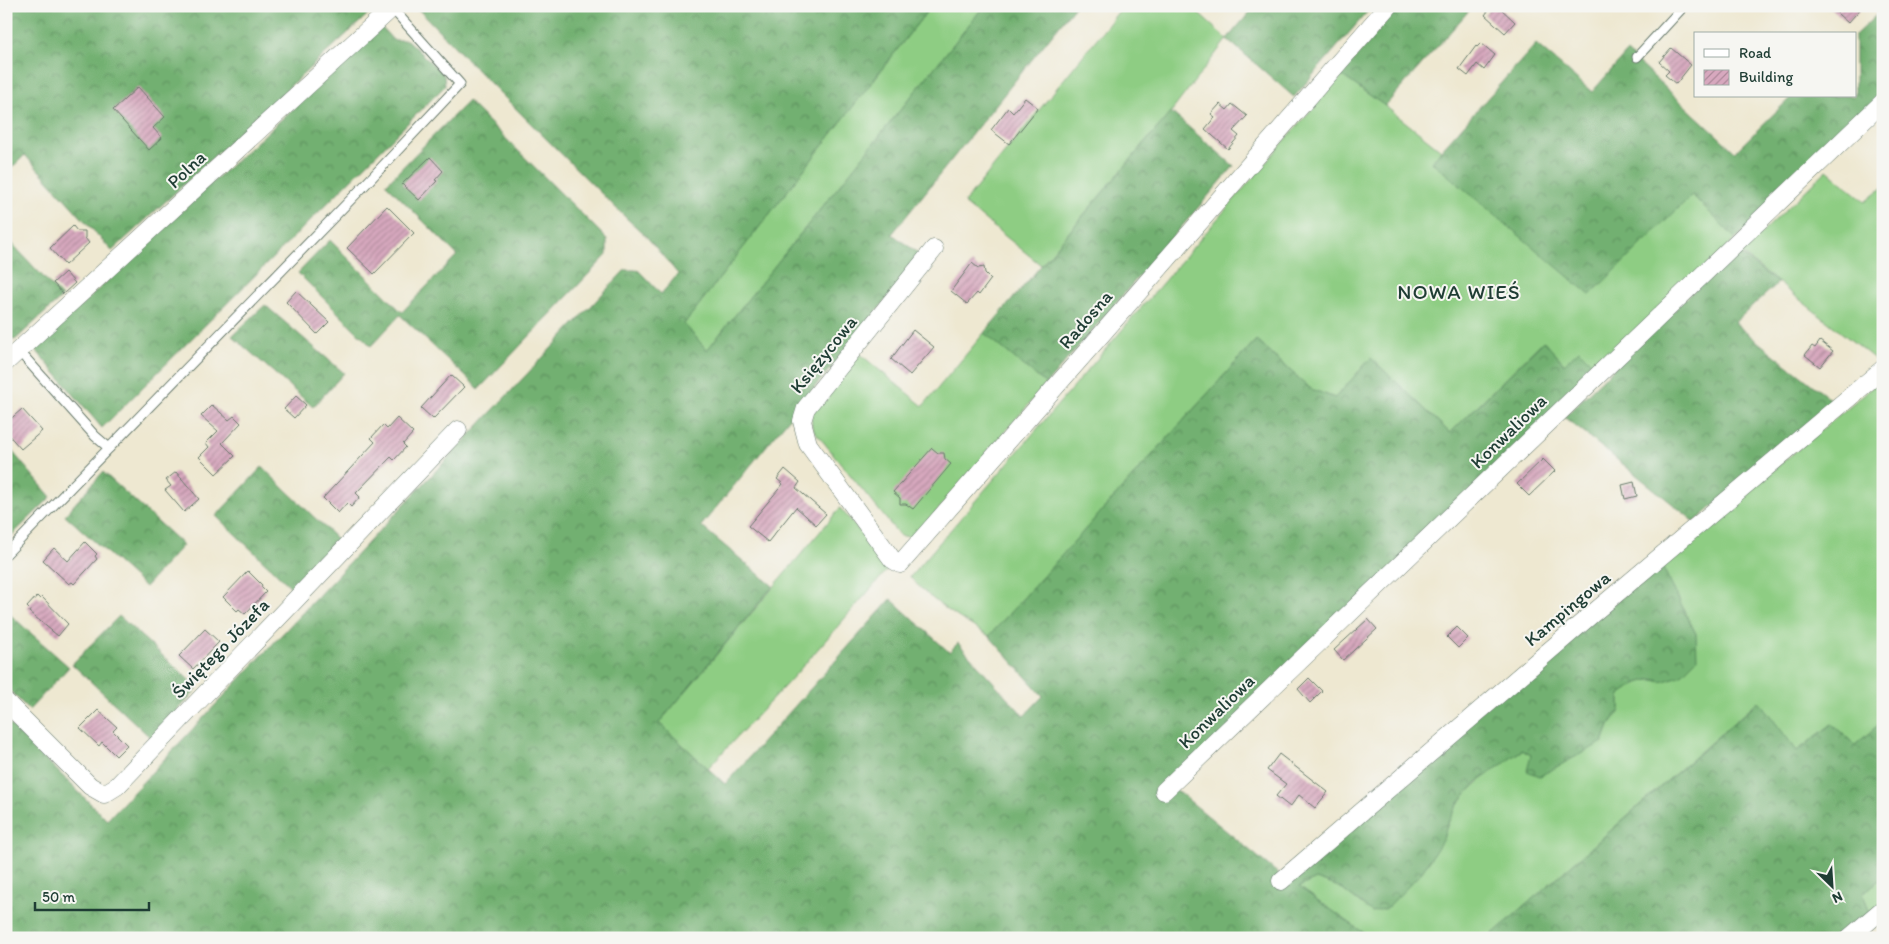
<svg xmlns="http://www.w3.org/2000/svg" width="1889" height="944" viewBox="0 0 1889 944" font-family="Itim,sans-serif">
<defs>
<pattern id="forest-crowns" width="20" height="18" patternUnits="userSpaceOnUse" patternTransform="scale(1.25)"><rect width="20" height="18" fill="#72b071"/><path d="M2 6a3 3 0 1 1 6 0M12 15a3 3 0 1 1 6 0" fill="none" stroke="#5d905e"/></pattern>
<pattern id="building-hatch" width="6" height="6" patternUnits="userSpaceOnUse" patternTransform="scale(1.25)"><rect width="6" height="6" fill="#d7a8be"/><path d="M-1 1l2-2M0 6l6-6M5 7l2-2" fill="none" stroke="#ae8a9b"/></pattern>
</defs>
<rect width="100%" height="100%" fill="#f6f6f2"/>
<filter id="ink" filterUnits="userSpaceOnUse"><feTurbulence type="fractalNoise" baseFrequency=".02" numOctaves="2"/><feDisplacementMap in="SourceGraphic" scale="10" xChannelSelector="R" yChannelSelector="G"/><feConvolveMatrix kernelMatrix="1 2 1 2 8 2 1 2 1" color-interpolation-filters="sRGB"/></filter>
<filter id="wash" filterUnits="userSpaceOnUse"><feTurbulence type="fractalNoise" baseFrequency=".0096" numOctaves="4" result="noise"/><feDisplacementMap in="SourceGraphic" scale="20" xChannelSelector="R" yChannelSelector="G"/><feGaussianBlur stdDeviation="1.12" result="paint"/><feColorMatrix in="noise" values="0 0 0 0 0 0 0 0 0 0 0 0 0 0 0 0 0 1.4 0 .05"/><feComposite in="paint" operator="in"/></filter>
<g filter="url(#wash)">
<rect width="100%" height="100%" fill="#eee8d1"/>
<g fill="#8ecd83" stroke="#56855c">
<polygon points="931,6 984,6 707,350 684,324"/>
<polygon points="1123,6 1190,6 1227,39 1171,112 1041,265 964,203"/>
<path d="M1341,75L1385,106L1441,150L1432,163L1692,195L1736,239L1599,370L1565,364L1543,341L1450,433L1371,358L1335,398L1311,389L1256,340L989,636C960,619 932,602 910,577Z"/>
<polygon points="1827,170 1865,202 1883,187 1883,362 1881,364 1741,253"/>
<polygon points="984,333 1046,384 915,537 900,536 812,428 811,414 860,354 923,406"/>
<path d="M1883,378V721L1855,745L1832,724L1797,751L1758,701L1488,938H1371L1299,887L1316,879L1339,887L1362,905L1443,839C1455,792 1485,777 1522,750L1531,755L1603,742L1609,726L1620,711V694C1634,685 1645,676 1661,682L1696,634L1661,564Z"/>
<polygon points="840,508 890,567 795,675 708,768 659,723"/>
<polygon points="1883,877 1883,903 1870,914 1863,893"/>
</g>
<g fill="url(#forest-crowns)" stroke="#487652">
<polygon points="6,6 377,6 112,251 25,155 6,173"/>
<polygon points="415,6 931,6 684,324 707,350 984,6 1075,6 892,234 922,256 701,526 773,586 659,723 725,784 891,599 949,652 958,643 1024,716 1043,696 989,636 1256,340 1311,389 1335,398 1371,358 1450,433 1544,341 1564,364 1579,350 1599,370 1174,788 1280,875 1661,564 1696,634 1697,659 1680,676 1661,682 1652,679 1637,683 1620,694 1620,711 1609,725 1603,742 1540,776 1527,771 1531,755 1522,750 1477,782 1459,802 1447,824 1443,839 1422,872 1387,908 1372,912 1339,887 1316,879 1299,887 1371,938 6,938 6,720 107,820 625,270 638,270 661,294 678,274 646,236 624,216 488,81"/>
<polygon points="1255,6 1363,6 1368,11 1294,97 1227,39"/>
<polygon points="1399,6 1473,6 1385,106 1341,75"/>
<polygon points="1883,9 1883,95 1736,239 1692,195 1590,295 1432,162 1441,150 1536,44 1592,92 1627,52 1735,152 1792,96 1855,96 1855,35"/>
<polygon points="382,28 393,40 407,40 444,75 445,86 102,428 35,349 207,187"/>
<polygon points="468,101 607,239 607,255 479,389 400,315 371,346 298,273 330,240 402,312 457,255 386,184"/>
<polygon points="1171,112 1234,166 1046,384 984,333"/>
<polygon points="6,237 62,297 15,340 6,337"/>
<polygon points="1735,250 1778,283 1734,323 1834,402 1695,522 1564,417"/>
<polygon points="265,305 344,373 313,407 232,336"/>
<polygon points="6,444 51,497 9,538 6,535"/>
<polygon points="262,467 338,540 293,589 216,516"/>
<polygon points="103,472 183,545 145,587 65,515"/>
<polygon points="6,611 69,667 29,710 6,687"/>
<polygon points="119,616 198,688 152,739 72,664"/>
<polygon points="1759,701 1797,751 1832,724 1855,745 1883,721 1883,877 1863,893 1870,914 1842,938 1488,938"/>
</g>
<g id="blocks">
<g fill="url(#building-hatch)">
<polygon points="1492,6 1498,6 1515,22 1505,33 1485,15"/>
<polygon points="1829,6 1863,6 1848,23"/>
<polygon points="1481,43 1495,55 1484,70 1477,64 1468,76 1459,69 1476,46 1477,47"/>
<polygon points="1671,48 1691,65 1676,84 1665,75 1669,71 1659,62"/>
<polygon points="138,87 165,117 153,128 162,138 149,150 113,110"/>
<polygon points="1025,98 1038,108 1009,144 991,130 1008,108 1013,113"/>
<polygon points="1220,104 1227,110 1232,104 1247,116 1233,131 1239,136 1228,149 1205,129 1215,117 1211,114"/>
<polygon points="430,157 443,171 435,180 437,181 419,200 402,184"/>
<polygon points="387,206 414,233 374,274 347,248"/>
<polygon points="73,226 77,231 85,231 85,238 89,243 65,265 50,248"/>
<polygon points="972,263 978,268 984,267 985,273 991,279 979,295 977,293 967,304 951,291"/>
<polygon points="65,272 75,283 63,294 53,283"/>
<polygon points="296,291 329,322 317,334 286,302"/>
<polygon points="913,330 934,347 910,375 891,359"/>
<polygon points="1820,341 1833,351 1820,367 1805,355 1812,346 1815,348"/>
<polygon points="451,375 464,387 433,419 421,408"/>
<polygon points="296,396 306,405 294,418 284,409"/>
<polygon points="212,405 229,420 234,416 241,423 222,443 235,456 216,474 199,457 209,447 206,443 218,431 201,416"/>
<polygon points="22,409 42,431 21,449 6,432 6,423"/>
<polygon points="397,418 413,433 403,444 406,447 394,460 391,457 356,493 360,497 351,507 347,503 338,513 323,498 375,442 371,438 383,425 387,429"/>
<polygon points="932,448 938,453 944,453 945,459 951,464 913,509 906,504 900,504 900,498 893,492"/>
<polygon points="1543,459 1555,471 1529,496 1517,484"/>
<polygon points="785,469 800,482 796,488 826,514 816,525 796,507 768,542 748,526 783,484 777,479"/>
<polygon points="176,472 199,499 184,512 165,490 171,486 166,480"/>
<polygon points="1634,482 1637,496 1625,499 1622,485"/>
<polygon points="85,542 97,554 95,556 97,559 74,584 72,582 69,584 43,560 54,548 68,561"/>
<polygon points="248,571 262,585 261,587 266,592 245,614 239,609 237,611 223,597"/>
<polygon points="37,596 40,599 42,597 68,624 58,636 29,612 30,610 27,607"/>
<polygon points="1368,619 1377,629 1343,660 1334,650"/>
<polygon points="1457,627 1468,638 1458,648 1447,637"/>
<polygon points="205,629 219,642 193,669 179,656"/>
<polygon points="1309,678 1322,691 1310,703 1298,689"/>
<polygon points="98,710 117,727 113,731 127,745 116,756 102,742 99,746 80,728"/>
<polygon points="1279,754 1328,792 1315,808 1299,795 1290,807 1276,796 1286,784 1267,770"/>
</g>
</g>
</g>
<g filter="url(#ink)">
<use href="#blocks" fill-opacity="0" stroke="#67796b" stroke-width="1"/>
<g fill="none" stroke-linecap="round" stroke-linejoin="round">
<g stroke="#67796b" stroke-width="11">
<g id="service">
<polyline points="1637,57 1684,6"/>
<polyline points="19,351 95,436 109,448"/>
<polyline points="6,554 362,188 460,84 392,8"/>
</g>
</g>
<g stroke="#67796b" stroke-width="19">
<g id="minor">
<path d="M934,249L806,408L802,421L808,444L892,559L900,564C1063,378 1226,193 1388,6"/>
<polyline points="6,362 394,6"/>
<polyline points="6,702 90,786 104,794 117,786 458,430"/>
<polyline points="1164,791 1883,102"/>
<polyline points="1281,881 1591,615 1883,369"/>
<polyline points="1849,938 1883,909"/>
</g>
</g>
<use href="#service" stroke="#fff" stroke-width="9"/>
<use href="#minor" stroke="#fff" stroke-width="18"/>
</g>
</g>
<g text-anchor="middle" stroke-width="4" stroke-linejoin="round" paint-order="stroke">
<g font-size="19" fill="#1f3d34" stroke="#f6f6f2">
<text transform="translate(186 169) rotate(-43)" y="7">Polna</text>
<text transform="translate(1085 319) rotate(-49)" y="7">Radosna</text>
<text transform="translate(823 354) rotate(-51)" y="7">Księżycowa</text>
<text transform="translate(1508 431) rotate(-44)" y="7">Konwaliowa</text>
<text transform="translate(1567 608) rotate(-40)" y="7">Kampingowa</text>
<text transform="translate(220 648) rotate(-46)" y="7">Świętego Józefa</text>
<text transform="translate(1216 711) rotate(-44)" y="7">Konwaliowa</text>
</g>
<g font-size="21" letter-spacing="1" fill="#1f3d34" stroke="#f6f6f2">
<text x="1459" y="299">NOWA WIEŚ</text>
</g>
</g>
<rect width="1889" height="944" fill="none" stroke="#f6f6f2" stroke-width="25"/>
<rect x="1694" y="32" width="162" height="65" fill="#f6f6f2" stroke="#a0aca6"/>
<rect x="1704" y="49" width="25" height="8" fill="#ffffff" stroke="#a0aca6"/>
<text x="1739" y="58" font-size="15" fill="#1f3d34">Road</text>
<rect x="1704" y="70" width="25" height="15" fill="url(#building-hatch)" stroke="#a0aca6"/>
<text x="1739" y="82" font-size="15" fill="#1f3d34">Building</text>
<g transform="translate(1832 886) rotate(155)" stroke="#f6f6f2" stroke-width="4" paint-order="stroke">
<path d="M0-4L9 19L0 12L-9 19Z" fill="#1f3d34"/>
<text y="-8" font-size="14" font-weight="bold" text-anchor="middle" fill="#1f3d34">N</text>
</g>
<path d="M35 902v8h114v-8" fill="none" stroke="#1f3d34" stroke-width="2.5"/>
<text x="42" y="902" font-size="15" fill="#1f3d34" stroke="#f6f6f2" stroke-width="4" paint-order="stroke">50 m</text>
</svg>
